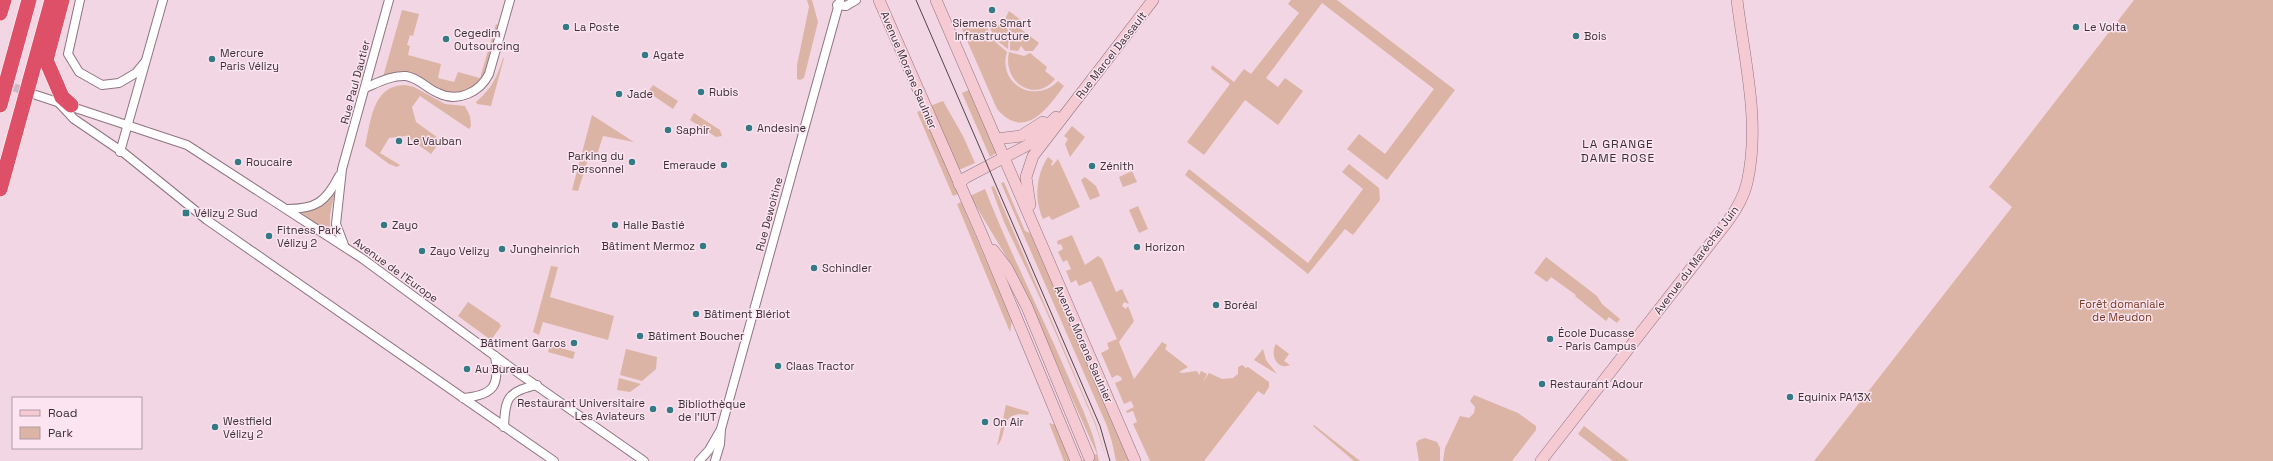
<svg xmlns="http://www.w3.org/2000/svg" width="2273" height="461" viewBox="0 0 2273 461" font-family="'Space Grotesk',sans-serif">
<rect width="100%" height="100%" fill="#f3d6e4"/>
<g fill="#dbb4a5">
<polygon points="807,0 812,0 818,22 804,78 800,80 797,79 797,65 809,7"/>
<polygon points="1291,0 1337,0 1455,90 1387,180 1347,149 1359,134 1385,154 1434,89 1322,3 1266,78 1278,87 1285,78 1303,91 1278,125 1245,100 1204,155 1187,142 1230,84 1211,69 1212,65 1234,82 1244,69 1251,74 1299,13 1288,4"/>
<polygon points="2134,0 2273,0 2273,461 1814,461 2012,207 1989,187"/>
<path d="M402,10L419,14L413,36L410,35L407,45L410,46L408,55L441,64L438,78L454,82L458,72L480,78L496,24L498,25C494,41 491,60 484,75C481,82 475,86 468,89C441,102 433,79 410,73C401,71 392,73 383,77Z"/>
<polygon points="1009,11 1021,20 1017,26 1039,43 1033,51 1025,51 1021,46 1018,51 1010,50 1010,31 1005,19"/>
<polygon points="1004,21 1009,32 1008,49 996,40 989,26 998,25"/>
<path d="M978,22L987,26L991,38L1007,52C997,84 1035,105 1058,81L1064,86C1047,109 1025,141 997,109L962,29Z"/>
<path d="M1009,52L1024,56L1030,53L1047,67L1045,71L1055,79C1035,104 1002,82 1009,52Z"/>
<path d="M503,58H504L491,106L477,104L476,102C491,89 497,78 503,58Z"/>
<path d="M405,85L414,87L445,104L465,106L470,116L471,126L469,129L420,96L412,107L416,122L441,140L431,154L406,136L389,138L380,153L400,165L397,167L389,164L365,146C371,122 372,85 405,85Z"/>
<polygon points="653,85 678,101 673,109 648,92"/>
<polygon points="969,90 996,153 990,157 962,93"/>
<polygon points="943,101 963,136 975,163 961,169 959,169 930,106"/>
<polygon points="922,110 958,194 953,196 917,112"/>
<polygon points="694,113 720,130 722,136 716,137 690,120"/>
<polygon points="592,115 634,142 603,136 595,161 588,159 578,191 572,190"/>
<polygon points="1072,126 1085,137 1070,157 1065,144 1068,139 1064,136"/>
<path d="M1048,157L1053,161L1051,164L1052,166L1058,159L1059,161L1080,207L1052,220L1049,216L1043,219C1034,199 1036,175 1048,157Z"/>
<polygon points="1349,164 1379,188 1380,200 1353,235 1345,229 1308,274 1185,175 1189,169 1308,263 1363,189 1342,172"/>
<polygon points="1132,171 1137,182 1123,187 1119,177"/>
<polygon points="1085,177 1096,186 1100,196 1090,200 1081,180"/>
<polygon points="1004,182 1025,231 1030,233 1131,461 1116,461 1112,442 1107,426 1001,183"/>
<polygon points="994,186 1096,424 1107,461 1095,424 1043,304 1004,222 991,187"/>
<polygon points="336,188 330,214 330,233 302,213"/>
<path d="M985,189C1010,253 1041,313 1068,376C1080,404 1094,431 1099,461H1081L1097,454L1016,273L970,196Z"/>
<polygon points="961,202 1010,316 1012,321 1010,332 957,204"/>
<polygon points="1138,206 1148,229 1139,233 1129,210"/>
<polygon points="1072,235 1085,265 1098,256 1102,259 1116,292 1122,289 1129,304 1124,302 1122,306 1126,309 1128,306 1134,321 1119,342 1134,379 1162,342 1167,345 1165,349 1188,367 1179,372 1182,373 1197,371 1199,375 1201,371 1207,374 1203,382 1209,373 1222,379 1233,378 1238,374 1238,367 1242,365 1246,368 1248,367 1269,382 1269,387 1264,395 1258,391 1204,461 1150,461 1133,424 1137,422 1133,411 1127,413 1126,411 1134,407 1131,401 1124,404 1115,383 1122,380 1121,377 1117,375 1112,378 1101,353 1109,349 1107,343 1117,339 1091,281 1079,286 1076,280 1071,283 1066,271 1071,269 1067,260 1063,262 1058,252 1063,249 1061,244 1058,245 1057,241"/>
<polygon points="1546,257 1597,296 1602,304 1620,319 1617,323 1609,317 1606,321 1575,296 1576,295 1551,277 1547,282 1534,273"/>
<polygon points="551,266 558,267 550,297 614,316 608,340 543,322 539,335 533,332"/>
<polygon points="468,302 499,323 501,326 491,340 458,316"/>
<path d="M1276,344L1289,354L1284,361L1290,365C1276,371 1270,353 1276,344Z"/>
<polygon points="550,345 575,352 573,359 548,352"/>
<polygon points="626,349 657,357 656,369 642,381 620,375"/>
<polygon points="1263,349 1266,360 1277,374 1254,360"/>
<polygon points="619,378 641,384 630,392 617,390"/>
<polygon points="1474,395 1518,413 1536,426 1536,430 1512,461 1443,461 1445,448 1460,416 1469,418 1474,413 1475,407 1470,401"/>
<path d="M1006,405L1029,412L1028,415C997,410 1009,434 997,446Z"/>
<polygon points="1049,423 1056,425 1072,461 1064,461"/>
<polygon points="1314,425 1360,461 1354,461 1313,426"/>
<polygon points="1584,426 1629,461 1613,461 1578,434"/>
<polygon points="1425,438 1437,442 1440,448 1440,461 1419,461 1416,443 1419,440"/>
</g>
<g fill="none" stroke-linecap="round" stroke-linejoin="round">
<polyline stroke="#ceb5c1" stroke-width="8" stroke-dasharray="8 4" stroke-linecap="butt" points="3,83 29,93"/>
<g stroke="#8e7481" stroke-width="10">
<g id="street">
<polyline points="80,0 68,54 79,72 102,85 119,83 136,73 145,62"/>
<polyline points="837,5 846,6 856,0"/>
<path d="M365,88C377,83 392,75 406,76C419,78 426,88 438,93C458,103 480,92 489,74L510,0"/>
<polyline points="36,95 187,145 363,259 514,370 644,461"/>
<polyline points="59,103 74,119 124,153 207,220 554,461"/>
<polyline points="120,152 163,0"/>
<path d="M287,209C316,209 326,202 339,176"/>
<polyline points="344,245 336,224 342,169 389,0"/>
<path d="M463,398C494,395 500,386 495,356"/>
<path d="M504,427C505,399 507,391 537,385"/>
<polyline points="699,461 709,450 720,431"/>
<polyline points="715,461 720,444 721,429 840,0"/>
</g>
</g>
<g stroke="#8e7481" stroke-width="12">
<g id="secondary">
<polyline points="879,0 983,237 1076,461"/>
<polyline points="936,0 1135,461"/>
<polyline points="996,139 1021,136 1043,122"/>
<polyline points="959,184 965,178 1028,145 1056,117"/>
<polyline points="1030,205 1026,177 1033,156 1153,0"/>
<polyline points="993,250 1007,268 1027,307 1089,457"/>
<path d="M1541,461L1728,221C1736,210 1744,196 1747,183C1761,123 1744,59 1737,0"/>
</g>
</g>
<g stroke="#fff" stroke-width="16">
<g id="highway">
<polyline points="62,0 46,60 62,97 71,105"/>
<polyline points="0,13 4,0"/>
<polyline points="0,105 29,0"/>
<polyline points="0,189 52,0"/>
</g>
</g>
<use href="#street" stroke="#fff" stroke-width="8"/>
<use href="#secondary" stroke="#f5cad2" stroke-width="11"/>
<use href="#highway" stroke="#de4f68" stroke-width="15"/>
<polyline stroke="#51444b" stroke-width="1" points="916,0 1100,426 1110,461"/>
</g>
<g fill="#347a85" stroke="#fce5f0" stroke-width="1.5">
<circle cx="992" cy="10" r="4"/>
<circle cx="566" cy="27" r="4"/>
<circle cx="2076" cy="27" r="4"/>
<circle cx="1576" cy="36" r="4"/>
<circle cx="446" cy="39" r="4"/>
<circle cx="645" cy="55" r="4"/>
<circle cx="212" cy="59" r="4"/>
<circle cx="701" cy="92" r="4"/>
<circle cx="619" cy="94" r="4"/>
<circle cx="749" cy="128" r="4"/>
<circle cx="668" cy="130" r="4"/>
<circle cx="399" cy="141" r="4"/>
<circle cx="238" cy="162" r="4"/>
<circle cx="632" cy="162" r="4"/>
<circle cx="724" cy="165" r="4"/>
<circle cx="1092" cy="166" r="4"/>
<rect x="182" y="209" width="8" height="8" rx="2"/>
<circle cx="384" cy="225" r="4"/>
<circle cx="615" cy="225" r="4"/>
<circle cx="269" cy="236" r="4"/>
<circle cx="703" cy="246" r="4"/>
<circle cx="1137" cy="247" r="4"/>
<circle cx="502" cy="249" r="4"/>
<circle cx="422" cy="251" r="4"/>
<circle cx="814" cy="268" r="4"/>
<circle cx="1216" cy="305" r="4"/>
<circle cx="696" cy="314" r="4"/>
<circle cx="640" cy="336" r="4"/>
<circle cx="1550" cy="339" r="4"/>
<circle cx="574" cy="343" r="4"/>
<circle cx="778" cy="366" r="4"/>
<circle cx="467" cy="369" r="4"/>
<circle cx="1542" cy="384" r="4"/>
<circle cx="1790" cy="397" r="4"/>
<circle cx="653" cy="409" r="4"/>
<circle cx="670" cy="410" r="4"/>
<circle cx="985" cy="422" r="4"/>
<circle cx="215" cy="427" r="4"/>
</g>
<g text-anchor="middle" stroke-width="3" stroke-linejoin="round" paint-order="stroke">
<g font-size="11" fill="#3b3036" stroke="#fce5f0" text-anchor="start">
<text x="992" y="27" text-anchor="middle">Siemens Smart<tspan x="992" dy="13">Infrastructure</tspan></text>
<text x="574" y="31">La Poste</text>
<text x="2084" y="31">Le Volta</text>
<text x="454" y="37">Cegedim<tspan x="454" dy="13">Outsourcing</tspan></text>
<text x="1584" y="40">Bois</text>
<text x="220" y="57">Mercure<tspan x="220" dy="13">Paris Vélizy</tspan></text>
<text x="653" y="59">Agate</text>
<text x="709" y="96">Rubis</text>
<text x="627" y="98">Jade</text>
<text x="757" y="132">Andesine</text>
<text x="676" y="134">Saphir</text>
<text x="407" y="145">Le Vauban</text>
<text x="624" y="160" text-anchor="end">Parking du<tspan x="624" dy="13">Personnel</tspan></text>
<text x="246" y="166">Roucaire</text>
<text x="716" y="169" text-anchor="end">Emeraude</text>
<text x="1100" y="170">Zénith</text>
<text x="194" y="217">Vélizy 2 Sud</text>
<text x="392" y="229">Zayo</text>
<text x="623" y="229">Halle Bastié</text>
<text x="277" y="234">Fitness Park<tspan x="277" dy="13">Vélizy 2</tspan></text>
<text x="695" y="250" text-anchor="end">Bâtiment Mermoz</text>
<text x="1145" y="251">Horizon</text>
<text x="510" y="253">Jungheinrich</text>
<text x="430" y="255">Zayo Velizy</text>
<text x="822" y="272">Schindler</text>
<text x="1224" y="309">Boréal</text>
<text x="704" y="318">Bâtiment Blériot</text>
<text x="1558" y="337">École Ducasse<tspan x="1558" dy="13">- Paris Campus</tspan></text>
<text x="648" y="340">Bâtiment Boucher</text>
<text x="566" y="347" text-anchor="end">Bâtiment Garros</text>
<text x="786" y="370">Claas Tractor</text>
<text x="475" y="373">Au Bureau</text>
<text x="1550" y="388">Restaurant Adour</text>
<text x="1798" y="401">Equinix PA13X</text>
<text x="645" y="407" text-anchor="end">Restaurant Universitaire<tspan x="645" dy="13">Les Aviateurs</tspan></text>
<text x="678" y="408">Bibliothèque<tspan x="678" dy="13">de l'IUT</tspan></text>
<text x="223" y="425">Westfield<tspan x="223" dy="13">Vélizy 2</tspan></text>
<text x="993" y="426">On Air</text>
</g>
<g font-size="11" fill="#3b3036" stroke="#fce5f0">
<text transform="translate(1111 55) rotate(-52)" y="4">Rue Marcel Dassault</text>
<text transform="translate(909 70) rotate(67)" y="4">Avenue Morane Saulnier</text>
<text transform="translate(355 82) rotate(-75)" y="4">Rue Paul Dautier</text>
<text transform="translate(769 214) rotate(-75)" y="4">Rue Dewoitine</text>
<text transform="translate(1696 260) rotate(-53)" y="4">Avenue du Maréchal Juin</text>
<text transform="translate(396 270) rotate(36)" y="4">Avenue de l'Europe</text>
<text transform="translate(1084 344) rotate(66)" y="4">Avenue Morane Saulnier</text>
</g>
<g font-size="11" fill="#7a3920" stroke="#fce5f0">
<text x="2122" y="308">Forêt domaniale<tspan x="2122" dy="13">de Meudon</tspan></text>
</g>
<g font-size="12" letter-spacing="1" fill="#3b3036" stroke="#fce5f0">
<text x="1618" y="148">LA GRANGE<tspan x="1618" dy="14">DAME ROSE</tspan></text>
</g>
</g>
<rect x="12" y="397" width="130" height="52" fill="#fce5f0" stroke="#af9da6"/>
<rect x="20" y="410" width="20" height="6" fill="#f5cad2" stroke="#af9da6"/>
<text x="48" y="417" font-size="12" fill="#3b3036">Road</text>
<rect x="20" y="427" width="20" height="12" fill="#dbb4a5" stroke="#af9da6"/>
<text x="48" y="437" font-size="12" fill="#3b3036">Park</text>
</svg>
